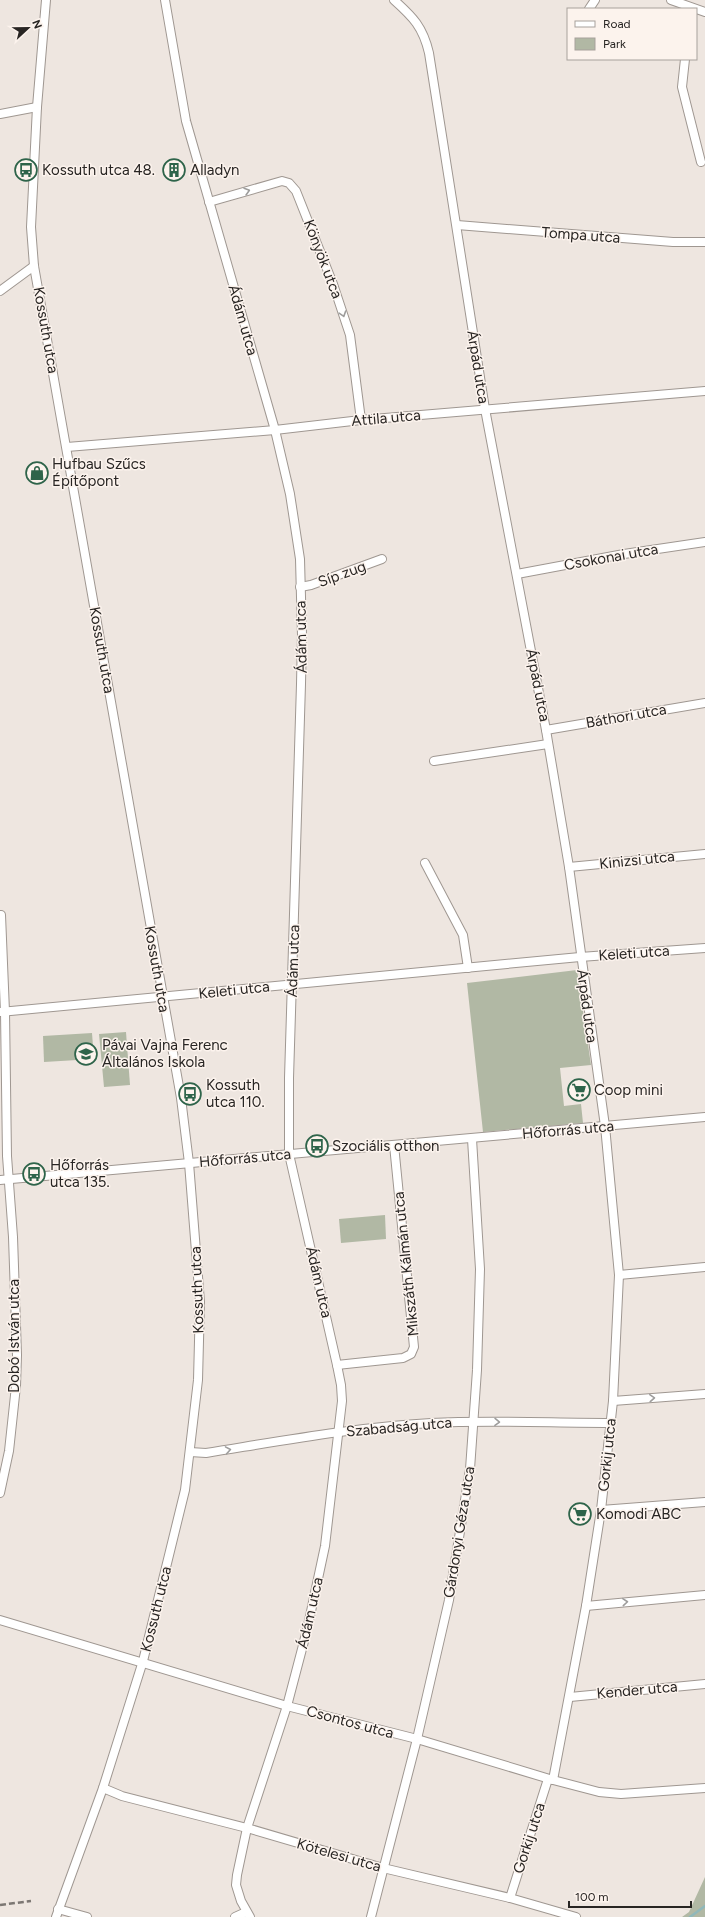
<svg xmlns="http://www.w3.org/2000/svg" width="705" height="1917" viewBox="0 0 705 1917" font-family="Figtree,sans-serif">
<rect width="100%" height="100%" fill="#eee6e0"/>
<g fill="#b1b8a4">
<polygon points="577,970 591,1065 560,1068 564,1106 581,1104 583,1123 483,1132 467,983"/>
<polygon points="126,1032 130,1085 104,1087 99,1034"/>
<polygon points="92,1033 94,1059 44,1062 43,1036"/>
<polygon points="385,1215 386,1239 341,1243 339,1219"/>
<polygon points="705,1877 705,1917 682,1917 689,1912"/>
</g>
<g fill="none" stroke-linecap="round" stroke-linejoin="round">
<polyline stroke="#90b8ba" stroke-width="2.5" points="690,1917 705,1906"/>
<g stroke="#9f9791" stroke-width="10">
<g id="street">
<polyline points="46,0 37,107 31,227 34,266 181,1098 189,1163 200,1302 198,1380 185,1490 143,1661 103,1788 56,1917"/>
<polyline points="165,0 186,121 275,430 290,494 300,559 302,635 301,684 289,1078 289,1154 337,1365 341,1385 342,1401 325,1546 307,1630 287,1706 247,1828 237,1875 236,1885 241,1901 250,1917"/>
<path d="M394,0C413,17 423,27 429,53L485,409L546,730L569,867L605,1126L619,1275L613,1401L601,1510L586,1606L553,1780"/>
<polyline points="671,0 705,12"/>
<polyline points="589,9 595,0"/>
<polyline points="685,59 682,87 701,162"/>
<polyline points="0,114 37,107"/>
<polyline points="209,202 282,181 289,183 296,191 333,284 350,335 361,420"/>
<polyline points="457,225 673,242 705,242"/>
<polyline points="0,291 34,266"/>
<polyline points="67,447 275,430 361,420 705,391"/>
<polyline points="517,574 624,554 705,542"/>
<polyline points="300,587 311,585 382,559"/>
<polyline points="546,730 705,703"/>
<polyline points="434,761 548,744"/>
<polyline points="425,863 463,935 468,968"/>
<polyline points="569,867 705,854"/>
<polyline points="0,1012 580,957 705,948"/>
<polyline points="0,1180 705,1117"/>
<polyline points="619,1275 705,1267"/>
<polyline points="337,1365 403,1358 411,1354 414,1347 394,1145"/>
<polyline points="613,1401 705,1394"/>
<path d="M190,1452L206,1453C281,1441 356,1427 431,1423C491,1420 551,1423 610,1423"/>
<polyline points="0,1493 9,1451 16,1386 17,1355 13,1237 7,1156 5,1012 1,915"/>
<polyline points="601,1510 705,1502"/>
<polyline points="586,1606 705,1595"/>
<polyline points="0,1620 287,1706 417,1739 553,1780 599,1792 621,1794 705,1788"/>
<polyline points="570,1697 705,1684"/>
<polyline points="103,1788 122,1796 247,1828 383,1868 510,1898 576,1917"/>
<polyline points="510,1898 548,1779"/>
<polyline points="58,1909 87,1917"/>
<polyline points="235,1917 246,1912"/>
<polyline points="371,1917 417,1739 449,1600 470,1469 477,1370 480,1269 472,1139"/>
</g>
</g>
<use href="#street" stroke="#fff" stroke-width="8"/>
<polyline stroke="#7c7773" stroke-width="2.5" stroke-dasharray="6 3" stroke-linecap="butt" points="0,1905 31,1901"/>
</g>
<defs><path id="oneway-chevron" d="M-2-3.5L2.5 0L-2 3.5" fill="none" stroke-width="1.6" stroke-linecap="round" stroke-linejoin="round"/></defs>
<g stroke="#9e9d9c">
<use href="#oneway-chevron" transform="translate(247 191) rotate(-16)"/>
<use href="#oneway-chevron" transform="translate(343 314) rotate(72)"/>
<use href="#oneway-chevron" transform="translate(652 1398) rotate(-4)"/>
<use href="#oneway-chevron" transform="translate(497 1422) rotate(1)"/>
<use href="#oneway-chevron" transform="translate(228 1450) rotate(-10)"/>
<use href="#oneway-chevron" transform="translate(625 1602) rotate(-5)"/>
</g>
<defs>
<g id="bus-ring" transform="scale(1.15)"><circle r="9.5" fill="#fcf3ed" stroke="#2e644a" stroke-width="1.5"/><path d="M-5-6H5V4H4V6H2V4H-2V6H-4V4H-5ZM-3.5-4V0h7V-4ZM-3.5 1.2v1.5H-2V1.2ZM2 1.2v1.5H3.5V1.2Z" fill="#2e644a"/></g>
<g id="building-ring" transform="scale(1.15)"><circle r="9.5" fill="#fcf3ed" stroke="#2e644a" stroke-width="1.5"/><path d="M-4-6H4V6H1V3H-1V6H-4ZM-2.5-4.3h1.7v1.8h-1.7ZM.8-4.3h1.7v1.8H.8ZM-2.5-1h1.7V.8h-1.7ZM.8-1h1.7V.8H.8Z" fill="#2e644a"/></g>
<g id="shop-ring" transform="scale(1.15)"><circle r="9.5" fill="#fcf3ed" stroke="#2e644a" stroke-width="1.5"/><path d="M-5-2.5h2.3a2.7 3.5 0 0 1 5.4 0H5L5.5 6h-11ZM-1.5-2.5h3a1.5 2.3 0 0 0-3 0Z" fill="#2e644a"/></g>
<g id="school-ring" transform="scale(1.15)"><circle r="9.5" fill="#fcf3ed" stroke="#2e644a" stroke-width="1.5"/><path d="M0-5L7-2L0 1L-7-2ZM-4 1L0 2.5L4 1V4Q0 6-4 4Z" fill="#2e644a"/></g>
<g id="supermarket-ring" transform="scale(1.15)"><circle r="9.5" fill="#fcf3ed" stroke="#2e644a" stroke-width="1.5"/><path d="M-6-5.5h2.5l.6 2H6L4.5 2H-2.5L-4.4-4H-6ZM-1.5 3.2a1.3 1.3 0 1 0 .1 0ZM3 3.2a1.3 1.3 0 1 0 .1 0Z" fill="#2e644a"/></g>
</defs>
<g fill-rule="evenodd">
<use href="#bus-ring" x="26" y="170"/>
<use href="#building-ring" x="174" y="170"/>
<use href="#shop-ring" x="37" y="473"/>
<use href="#school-ring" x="86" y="1054"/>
<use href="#supermarket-ring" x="579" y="1090"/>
<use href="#bus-ring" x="190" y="1094"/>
<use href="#bus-ring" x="317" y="1146"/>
<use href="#bus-ring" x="34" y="1174"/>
<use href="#supermarket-ring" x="580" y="1514"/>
</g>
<g text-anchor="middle" stroke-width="3" stroke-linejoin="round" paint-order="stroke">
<g font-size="15" fill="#282523" stroke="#fcf3ed" text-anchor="start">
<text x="42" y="175">Kossuth utca 48.</text>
<text x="190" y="175">Alladyn</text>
<text x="52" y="469">Hufbau Szűcs<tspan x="52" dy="17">Építőpont</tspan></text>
<text x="102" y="1050">Pávai Vajna Ferenc<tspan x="102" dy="17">Általános Iskola</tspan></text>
<text x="206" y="1090">Kossuth<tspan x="206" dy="17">utca 110.</tspan></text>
<text x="594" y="1095">Coop mini</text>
<text x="332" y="1151">Szociális otthon</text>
<text x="50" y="1170">Hőforrás<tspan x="50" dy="17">utca 135.</tspan></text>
<text x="596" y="1519">Komodi ABC</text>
</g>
<g font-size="15" fill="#282523" stroke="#fcf3ed">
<text transform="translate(581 235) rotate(4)" y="5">Tompa utca</text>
<text transform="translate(323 259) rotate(69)" y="5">Könyök utca</text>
<text transform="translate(243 320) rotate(74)" y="5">Ádám utca</text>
<text transform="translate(46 330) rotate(80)" y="5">Kossuth utca</text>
<text transform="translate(478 367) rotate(81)" y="5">Árpád utca</text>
<text transform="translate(386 418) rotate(-5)" y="5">Attila utca</text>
<text transform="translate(611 557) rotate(-10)" y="5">Csokonai utca</text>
<text transform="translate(342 574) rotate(-20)" y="5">Síp zug</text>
<text transform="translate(301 637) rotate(-91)" y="5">Ádám utca</text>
<text transform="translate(102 650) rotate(80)" y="5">Kossuth utca</text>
<text transform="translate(538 685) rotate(79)" y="5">Árpád utca</text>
<text transform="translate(626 716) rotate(-10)" y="5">Báthori utca</text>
<text transform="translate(637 860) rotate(-6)" y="5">Kinizsi utca</text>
<text transform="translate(634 953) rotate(-4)" y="5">Keleti utca</text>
<text transform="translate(293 961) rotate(-88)" y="5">Ádám utca</text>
<text transform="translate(157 969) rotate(80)" y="5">Kossuth utca</text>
<text transform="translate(234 990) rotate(-6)" y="5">Keleti utca</text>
<text transform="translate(587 1006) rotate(82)" y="5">Árpád utca</text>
<text transform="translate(568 1130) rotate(-5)" y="5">Hőforrás utca</text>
<text transform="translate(245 1158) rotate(-5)" y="5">Hőforrás utca</text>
<text transform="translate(406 1264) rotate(-96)" y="5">Mikszáth Kálmán utca</text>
<text transform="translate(319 1282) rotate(77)" y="5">Ádám utca</text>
<text transform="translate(197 1290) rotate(-92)" y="5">Kossuth utca</text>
<text transform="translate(14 1336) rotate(-90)" y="5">Dobó István utca</text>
<text transform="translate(399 1427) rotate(-5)" y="5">Szabadság utca</text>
<text transform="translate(607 1455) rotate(-84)" y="5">Gorkij utca</text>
<text transform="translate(459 1532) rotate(-81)" y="5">Gárdonyi Géza utca</text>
<text transform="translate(156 1609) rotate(-76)" y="5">Kossuth utca</text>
<text transform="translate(310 1613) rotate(-77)" y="5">Ádám utca</text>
<text transform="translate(637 1690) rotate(-5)" y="5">Kender utca</text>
<text transform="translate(350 1722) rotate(15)" y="5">Csontos utca</text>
<text transform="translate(529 1838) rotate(-72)" y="5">Gorkij utca</text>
<text transform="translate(339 1855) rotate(16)" y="5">Kötelesi utca</text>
</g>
</g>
<rect x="567" y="8" width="130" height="52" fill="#fcf3ed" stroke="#a7a19c"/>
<rect x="575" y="21" width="20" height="6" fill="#ffffff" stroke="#a7a19c"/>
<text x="603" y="28" font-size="12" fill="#282523">Road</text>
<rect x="575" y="38" width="20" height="12" fill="#b1b8a4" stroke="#a7a19c"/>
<text x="603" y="48" font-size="12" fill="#282523">Park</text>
<g transform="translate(28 28) rotate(68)" stroke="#fcf3ed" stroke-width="3" paint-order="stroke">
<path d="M0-3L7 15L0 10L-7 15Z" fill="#282523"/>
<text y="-6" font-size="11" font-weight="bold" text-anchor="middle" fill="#282523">N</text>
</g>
<path d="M569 1901v6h122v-6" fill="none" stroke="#282523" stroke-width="2"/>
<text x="575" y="1901" font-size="12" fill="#282523" stroke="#fcf3ed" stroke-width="3" paint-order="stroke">100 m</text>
</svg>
